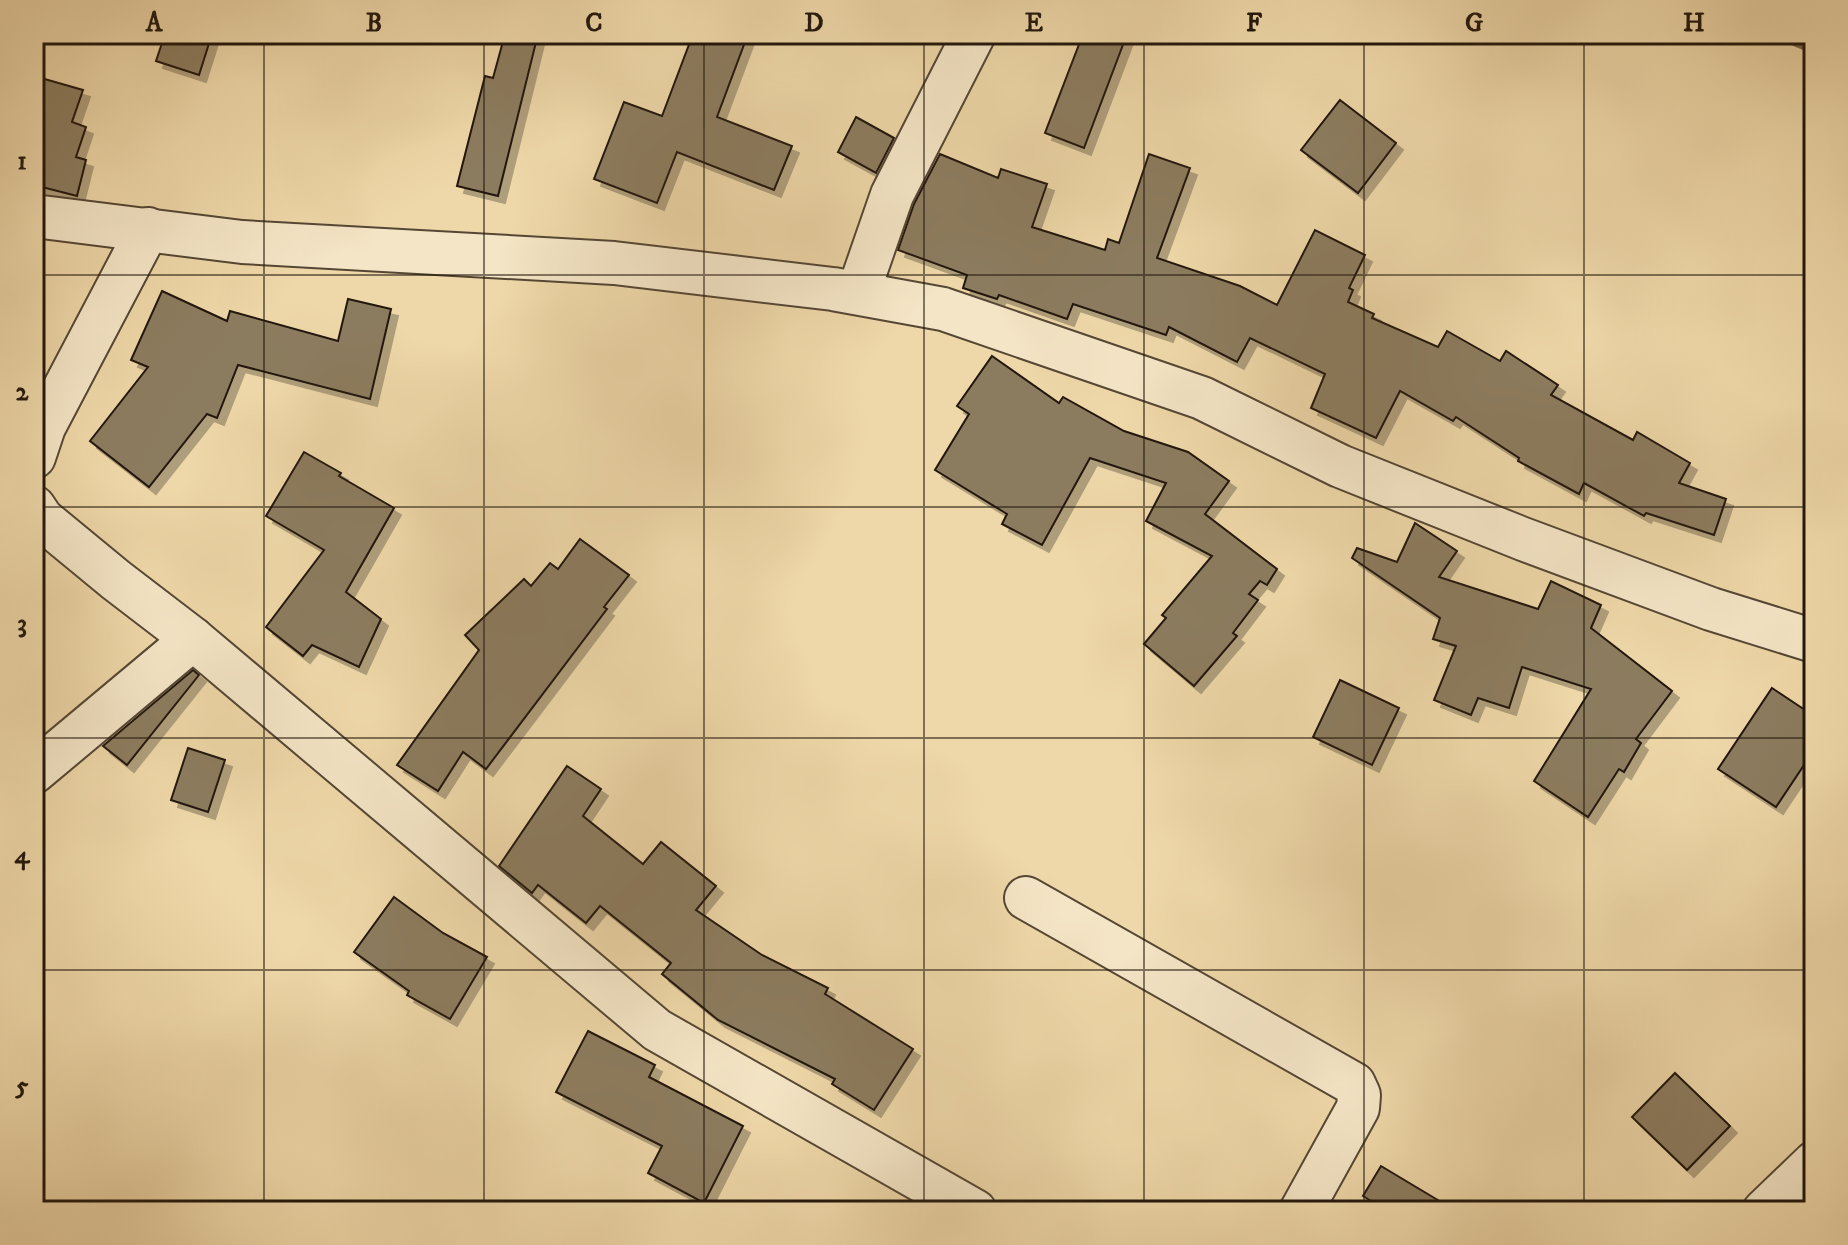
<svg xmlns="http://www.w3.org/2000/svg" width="1848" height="1245" viewBox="0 0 1848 1245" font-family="'IM FELL DW Pica',serif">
<defs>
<filter id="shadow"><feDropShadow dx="7" dy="7" stdDeviation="0" flood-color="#0004"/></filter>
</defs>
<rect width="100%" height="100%" fill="#eed7a8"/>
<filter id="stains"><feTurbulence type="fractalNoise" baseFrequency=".0025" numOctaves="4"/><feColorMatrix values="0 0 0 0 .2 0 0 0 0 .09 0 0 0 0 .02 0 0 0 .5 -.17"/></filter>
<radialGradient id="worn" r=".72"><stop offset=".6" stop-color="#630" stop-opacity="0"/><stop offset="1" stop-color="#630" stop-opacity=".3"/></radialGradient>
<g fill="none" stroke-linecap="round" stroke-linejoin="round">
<polyline stroke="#73634a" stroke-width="12" points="1780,34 1814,48"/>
</g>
<g fill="#8c7b5e" stroke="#22170d" stroke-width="2" filter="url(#shadow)">
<polygon points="165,34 212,34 199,75 156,61"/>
<polygon points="505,34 538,34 498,196 457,186 485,76 493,78"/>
<polygon points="693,34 748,34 717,117 792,146 774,190 677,152 657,203 594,179 624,102 662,116"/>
<polygon points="1083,34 1127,34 1084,148 1045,133"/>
<polygon points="34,76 83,90 72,122 86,127 76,157 86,160 77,196 34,185"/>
<polygon points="1340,100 1396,143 1358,193 1301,150"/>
<polygon points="856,117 894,138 876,173 838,152"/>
<polygon points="940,154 998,178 1001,169 1047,184 1032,227 1105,250 1108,239 1119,243 1149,154 1190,168 1157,258 1240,286 1277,305 1315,230 1365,255 1349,288 1353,290 1348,302 1374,314 1372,318 1438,347 1447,331 1500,361 1506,351 1558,385 1551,395 1633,440 1637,432 1690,463 1679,483 1726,499 1714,535 1646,513 1644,516 1584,483 1579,494 1518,461 1519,458 1456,417 1453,421 1400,391 1376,438 1311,408 1325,374 1250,338 1237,362 1169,327 1166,335 1073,304 1067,319 999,295 997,299 963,288 967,275 898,250 914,204"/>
<polygon points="162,291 227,321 230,311 338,341 348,299 391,309 370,399 238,365 217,418 207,414 149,487 90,441 148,367 131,360"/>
<polygon points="992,356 1059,403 1063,397 1124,431 1188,452 1229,481 1205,514 1277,569 1267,585 1260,581 1249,594 1258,600 1233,633 1237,636 1194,686 1144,644 1166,618 1162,615 1212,556 1146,521 1166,483 1090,458 1042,545 1002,524 1007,514 935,470 969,414 957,406"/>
<polygon points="304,452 341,473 339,476 394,508 346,592 381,619 359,667 312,645 303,656 266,627 324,550 266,516"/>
<polygon points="1415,523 1457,551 1439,577 1538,609 1551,581 1601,605 1591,628 1672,691 1636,739 1641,743 1624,772 1619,769 1588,817 1534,781 1591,689 1522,667 1509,708 1478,698 1471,715 1434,700 1456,646 1433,639 1440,618 1352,558 1357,548 1397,562"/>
<polygon points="580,539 629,575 604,607 607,609 486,769 463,752 438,791 397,765 479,650 465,635 524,579 531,586 550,563 558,569"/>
<polygon points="193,670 199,675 127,765 103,746"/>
<polygon points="1340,680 1399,708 1372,765 1313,737"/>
<polygon points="1772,688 1814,716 1814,750 1776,807 1718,769"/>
<polygon points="188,748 225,760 208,812 171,800"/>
<polygon points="567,766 601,789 583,816 643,864 661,842 716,886 696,910 762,955 828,988 825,994 913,1049 874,1110 832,1084 835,1079 718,1020 662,974 671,963 600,906 586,923 538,885 532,893 499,866"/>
<polygon points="394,897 443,933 487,957 450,1019 407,995 409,991 354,952"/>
<polygon points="588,1031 655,1065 649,1077 743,1126 704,1203 648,1173 662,1146 556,1092"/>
<polygon points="1675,1073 1730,1126 1687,1170 1632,1117"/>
<polygon points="1381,1166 1456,1211 1387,1211 1363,1196"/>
</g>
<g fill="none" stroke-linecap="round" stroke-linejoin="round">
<g stroke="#554734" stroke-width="46">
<g id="minor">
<polyline points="34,216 242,242 614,263 833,289 943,309 1202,398 1340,466 1523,539 1711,609 1814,641"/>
<polyline points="858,293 892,195 974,34"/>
<polyline points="34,457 44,427 148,229"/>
<polyline points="34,507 42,519 116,580 193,639 657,1030 975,1211"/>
<polyline points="34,772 193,639"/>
<polyline points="1026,898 1354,1084 1359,1095 1358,1108 1301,1211"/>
<polyline points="1764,1211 1814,1163"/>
</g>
</g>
<use href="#minor" stroke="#f4e5c6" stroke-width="42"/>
</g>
<path fill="none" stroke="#22170d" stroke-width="2" stroke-opacity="0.55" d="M264,34V1211M484,34V1211M704,34V1211M924,34V1211M1144,34V1211M1364,34V1211M1584,34V1211M34,275H1814M34,507H1814M34,738H1814M34,970H1814"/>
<rect width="1848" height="1245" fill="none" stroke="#eed7a8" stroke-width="88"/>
<rect x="44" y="44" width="1760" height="1157" fill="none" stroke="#22170d" stroke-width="3"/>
<g font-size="26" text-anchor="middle" font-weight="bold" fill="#22170d">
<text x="154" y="31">A</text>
<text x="374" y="31">B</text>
<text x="594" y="31">C</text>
<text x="814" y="31">D</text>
<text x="1034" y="31">E</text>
<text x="1254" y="31">F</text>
<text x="1474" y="31">G</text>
<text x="1694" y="31">H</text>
<text x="22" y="169">1</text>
<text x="22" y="400">2</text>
<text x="22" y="632">3</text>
<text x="22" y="863">4</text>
<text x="22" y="1094">5</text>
</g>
<rect width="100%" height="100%" filter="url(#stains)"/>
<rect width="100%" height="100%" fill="url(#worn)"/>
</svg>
